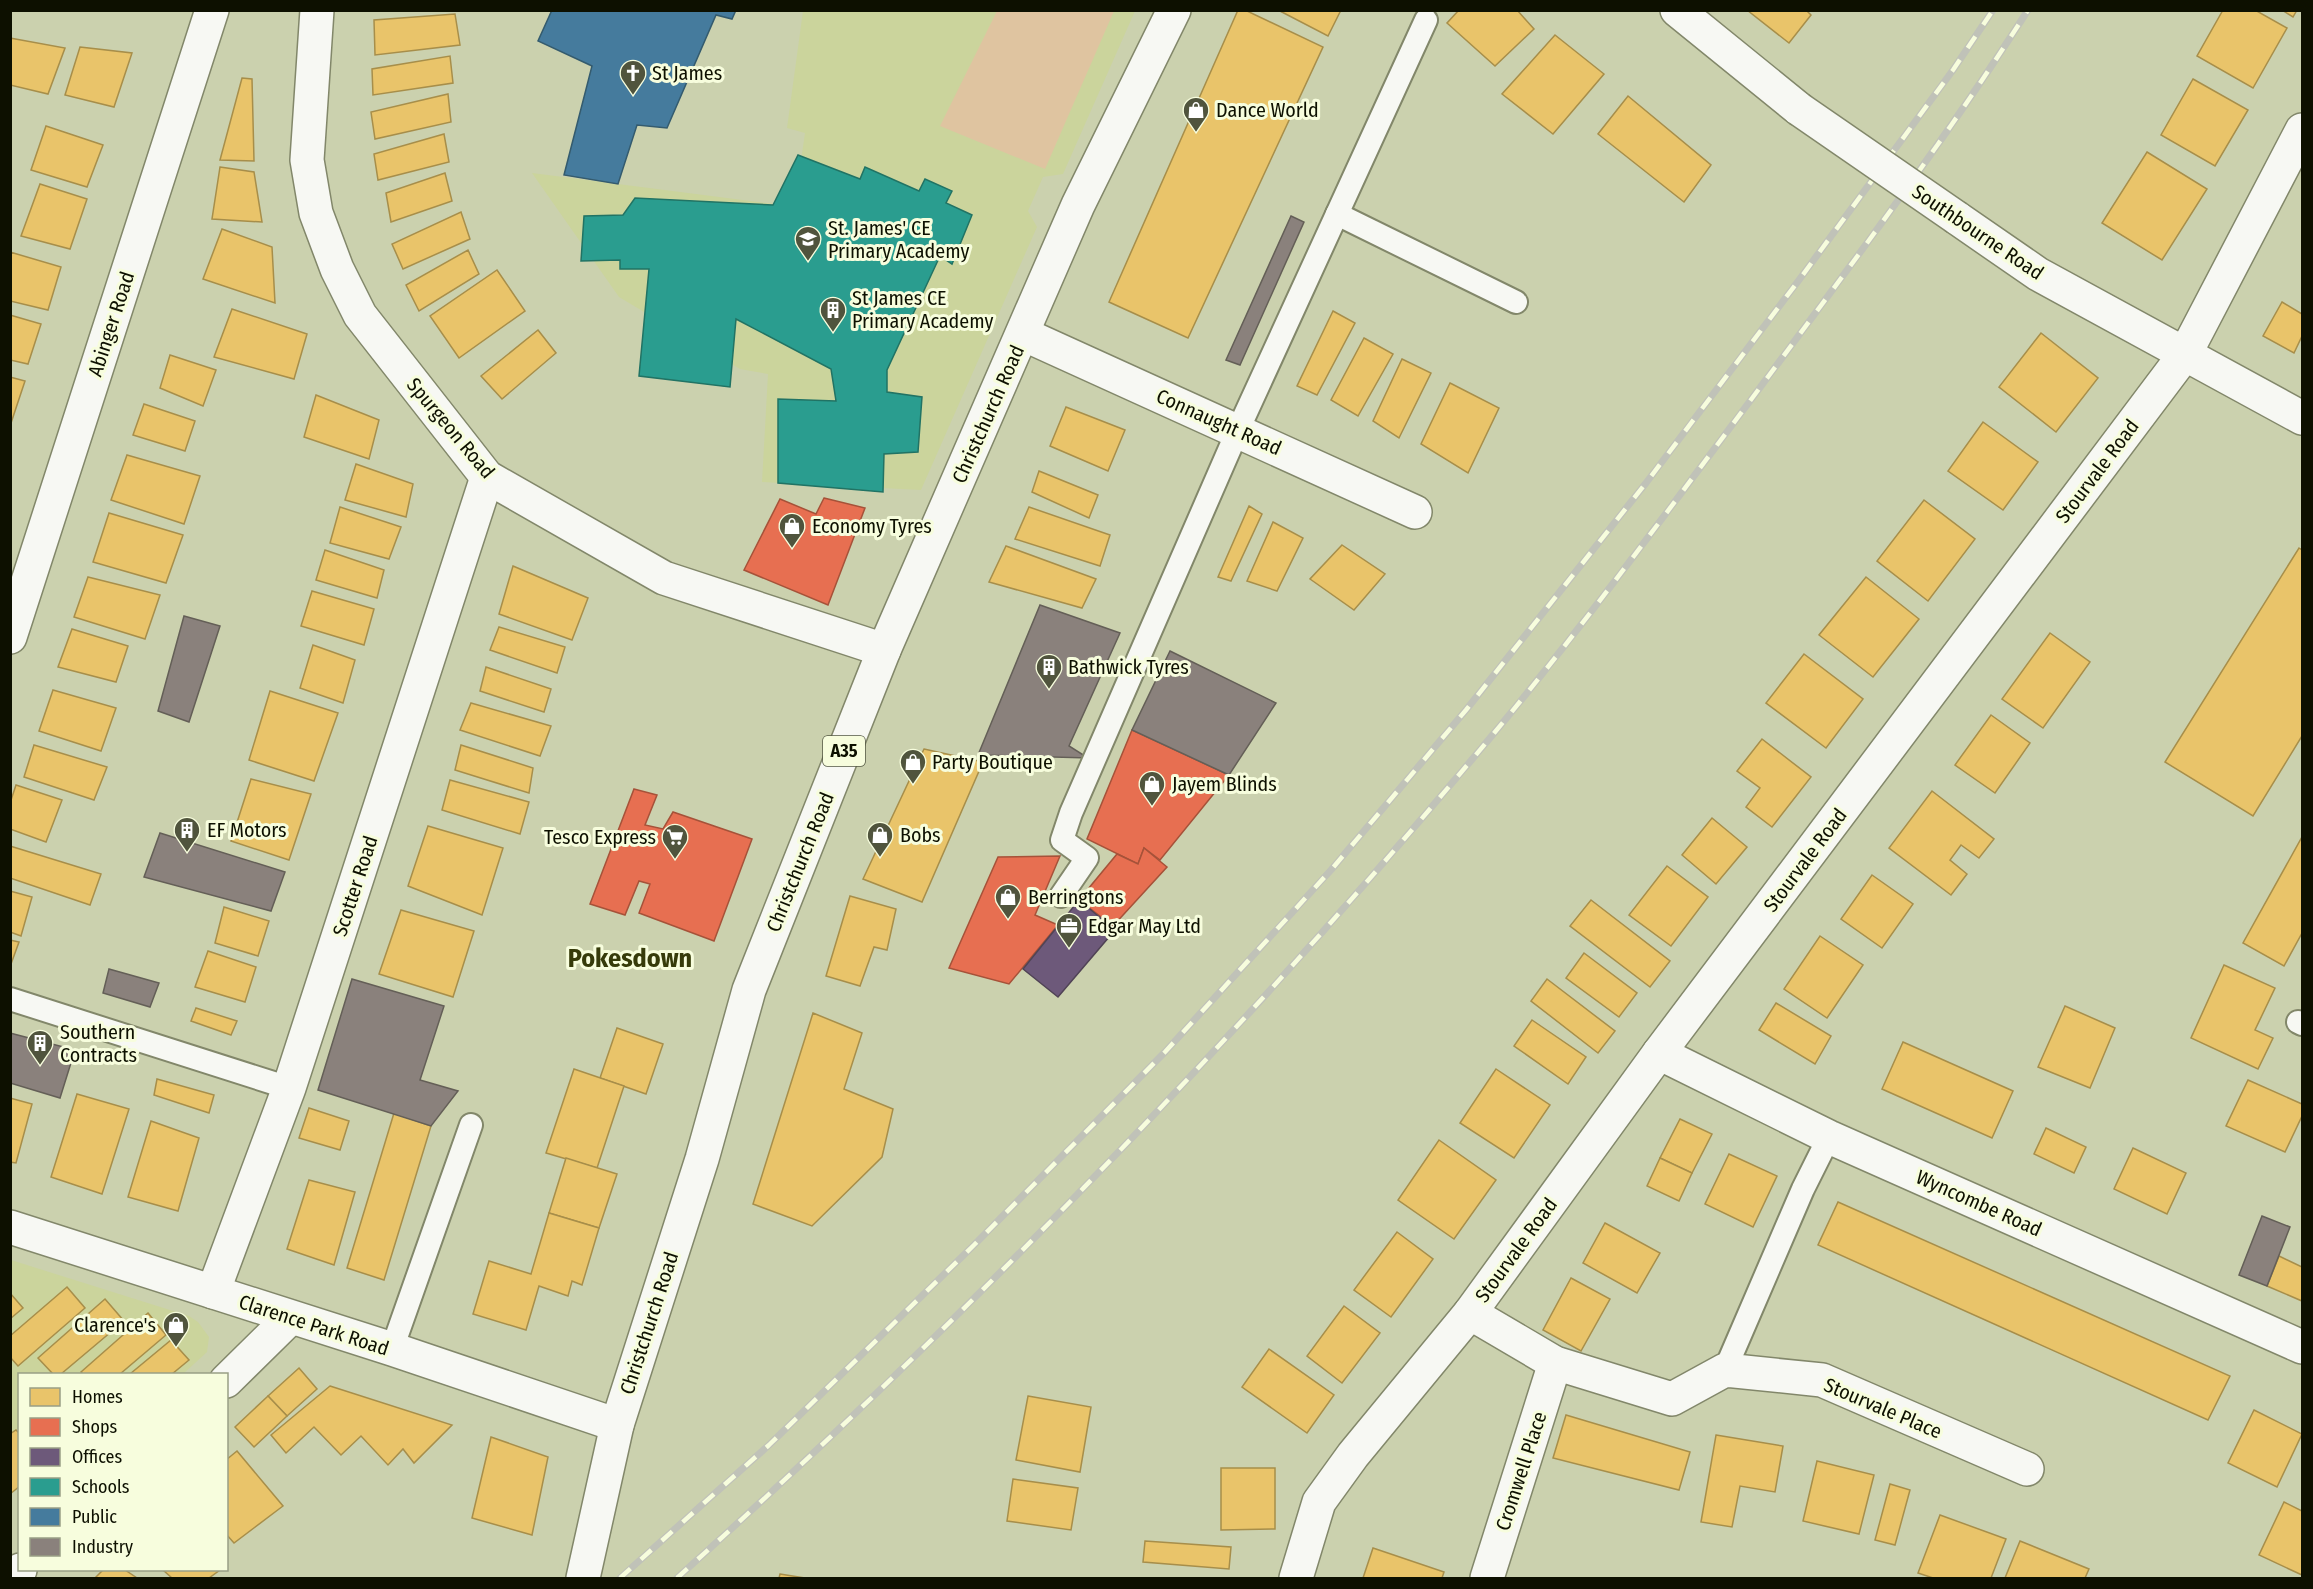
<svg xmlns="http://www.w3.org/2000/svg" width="2313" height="1589" viewBox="0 0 2313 1589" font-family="'Fira Sans Condensed',sans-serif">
<rect width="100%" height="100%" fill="#cbd1ae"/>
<g fill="#cbd49c">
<polygon points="803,11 1135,11 1063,174 1043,177 1028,211 1037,227 921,490 762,482 768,374 740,369 619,297 532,173 782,205 800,167 805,133 787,128"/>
<polygon points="11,1260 189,1316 198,1322 209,1337 207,1352 183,1374 20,1374 19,1440 11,1437"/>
</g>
<polygon fill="#dfc4a0" points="997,11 1114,11 1045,169 940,126"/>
<g fill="#e9c46a" stroke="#a78e4a" stroke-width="1.5">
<polygon points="1238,10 1245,10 1323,47 1188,338 1109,302"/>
<polygon points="1278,10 1341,10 1328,36"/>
<polygon points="1459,10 1517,10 1534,29 1495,66 1447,23"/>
<polygon points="1747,10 1806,10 1811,15 1789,43"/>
<polygon points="2223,10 2255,10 2287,28 2253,88 2197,56"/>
<polygon points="2282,10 2297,10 2293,17"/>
<polygon points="455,14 460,45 375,55 374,20"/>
<polygon points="1555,35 1604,74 1553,134 1502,94"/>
<polygon points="10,38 65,48 48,94 10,85"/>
<polygon points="80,47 132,53 114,107 65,95"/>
<polygon points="450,56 453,83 373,95 372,69"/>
<polygon points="242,78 252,79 254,161 220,160"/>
<polygon points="2193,79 2248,110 2215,166 2161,135"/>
<polygon points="448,94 451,122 375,139 371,112"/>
<polygon points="1628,96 1711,165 1684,202 1598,134"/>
<polygon points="46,126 103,145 87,187 31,170"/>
<polygon points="444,134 449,162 378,180 374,154"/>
<polygon points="2147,152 2207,189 2162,260 2102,223"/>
<polygon points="220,167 254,172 262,222 212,219"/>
<polygon points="445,173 452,201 391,222 386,193"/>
<polygon points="40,184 87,199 70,249 21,236"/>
<polygon points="461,212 470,239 403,269 392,244"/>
<polygon points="222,229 272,247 275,303 203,279"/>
<polygon points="468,250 479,274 419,311 406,285"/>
<polygon points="10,252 61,267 48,310 10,301"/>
<polygon points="497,270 525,311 459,358 430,316"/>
<polygon points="2282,302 2302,314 2302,336 2294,353 2263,336"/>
<polygon points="232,309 307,334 294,379 214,357"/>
<polygon points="1333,311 1355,323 1317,395 1297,386"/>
<polygon points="10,315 41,324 28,364 10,360"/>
<polygon points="538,330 556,353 502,399 481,376"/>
<polygon points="2041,333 2098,378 2056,432 1999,387"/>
<polygon points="1364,338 1393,354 1358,416 1331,400"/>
<polygon points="170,355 216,370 203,406 160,388"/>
<polygon points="1402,359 1431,373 1399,438 1373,421"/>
<polygon points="10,377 25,381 11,423 10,422"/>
<polygon points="1450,383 1499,408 1468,473 1421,444"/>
<polygon points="316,395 379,420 369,459 304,437"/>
<polygon points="144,404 195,421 185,451 133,435"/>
<polygon points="1066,407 1125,430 1108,471 1050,446"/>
<polygon points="1983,422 2038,462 2003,510 1948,471"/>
<polygon points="127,455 200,476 184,524 111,500"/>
<polygon points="356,464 413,484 406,517 345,500"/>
<polygon points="1039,471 1098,495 1089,518 1032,492"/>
<polygon points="1924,500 1975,539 1928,601 1877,561"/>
<polygon points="1249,506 1262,514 1231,581 1218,577"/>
<polygon points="340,507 401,527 389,559 330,543"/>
<polygon points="1029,507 1110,535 1100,566 1015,539"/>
<polygon points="109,513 183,535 166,583 93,562"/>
<polygon points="1273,522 1303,538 1277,591 1247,581"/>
<polygon points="1342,545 1385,574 1354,610 1310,579"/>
<polygon points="1006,546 1096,579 1082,608 989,582"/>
<polygon points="2299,548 2302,550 2302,736 2253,816 2165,762"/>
<polygon points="325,550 384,570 377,598 316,580"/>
<polygon points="513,566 588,598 572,640 499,614"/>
<polygon points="88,577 160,595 145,639 74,617"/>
<polygon points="1866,577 1919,619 1873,677 1819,635"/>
<polygon points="312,591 374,609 364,645 301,626"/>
<polygon points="499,627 565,647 557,673 490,650"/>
<polygon points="72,629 128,646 116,682 58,667"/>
<polygon points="2050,633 2090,662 2043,728 2002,699"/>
<polygon points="313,645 355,660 343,703 300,688"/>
<polygon points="1804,654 1863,699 1826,748 1766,703"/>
<polygon points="486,667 551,689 544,712 480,691"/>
<polygon points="53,690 116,708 101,751 39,731"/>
<polygon points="270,691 338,713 314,781 249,760"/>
<polygon points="471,703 551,726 540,756 460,730"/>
<polygon points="1991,715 2030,743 1995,793 1955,765"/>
<polygon points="1762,739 1811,777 1772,827 1746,807 1760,788 1737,771"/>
<polygon points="34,745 107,767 94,800 24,777"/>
<polygon points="461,745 533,768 529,793 455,770"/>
<polygon points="924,749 983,762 922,902 863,879"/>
<polygon points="251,779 311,794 289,860 231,841"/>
<polygon points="450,780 529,802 520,834 442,810"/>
<polygon points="16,785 62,800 46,842 10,829 10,803"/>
<polygon points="1932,791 1994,839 1979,858 1961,845 1950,860 1967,874 1951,895 1889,848"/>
<polygon points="1712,818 1747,847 1716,884 1682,855"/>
<polygon points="428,826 503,848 482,915 408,886"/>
<polygon points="2302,837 2302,933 2284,966 2243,943"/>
<polygon points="10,846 101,874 90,905 10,878"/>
<polygon points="1667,866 1708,897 1671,946 1629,915"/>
<polygon points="1872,875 1913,904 1882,948 1841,919"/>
<polygon points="10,891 32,897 21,936 10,932"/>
<polygon points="850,896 896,909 887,950 874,947 860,986 826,976"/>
<polygon points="1591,900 1670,961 1650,987 1570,926"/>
<polygon points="224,907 269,921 258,956 215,943"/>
<polygon points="401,910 474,931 453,997 379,974"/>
<polygon points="1820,936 1863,965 1827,1018 1784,989"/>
<polygon points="10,940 19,942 11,964 10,964"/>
<polygon points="208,951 256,967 245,1002 195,987"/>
<polygon points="1584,953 1637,993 1619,1017 1566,978"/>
<polygon points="2224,965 2275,988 2255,1030 2273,1038 2258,1069 2191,1038"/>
<polygon points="1547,979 1615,1031 1598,1053 1531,1001"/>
<polygon points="1776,1003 1831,1036 1815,1064 1759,1030"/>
<polygon points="2065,1006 2115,1028 2090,1088 2038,1067"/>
<polygon points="196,1008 237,1021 231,1035 191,1021"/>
<polygon points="813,1013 862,1033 844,1089 893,1109 882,1157 812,1226 753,1204"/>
<polygon points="1532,1020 1586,1057 1568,1084 1514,1046"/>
<polygon points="617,1028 663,1044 646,1094 600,1078"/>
<polygon points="1903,1042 2013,1091 1992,1138 1882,1089"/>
<polygon points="574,1069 624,1086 597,1168 546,1153"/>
<polygon points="1496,1069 1550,1105 1514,1158 1460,1123"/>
<polygon points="157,1079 214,1095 209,1113 154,1095"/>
<polygon points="2248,1080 2302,1104 2302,1116 2285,1152 2226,1126"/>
<polygon points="77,1094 129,1109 102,1194 51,1177"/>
<polygon points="10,1098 32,1104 16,1163 10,1162"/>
<polygon points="309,1108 349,1121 340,1150 299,1138"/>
<polygon points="394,1113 431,1126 384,1280 347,1268"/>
<polygon points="1680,1119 1712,1134 1692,1173 1660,1158"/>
<polygon points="151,1121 199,1138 178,1211 128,1197"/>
<polygon points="2046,1128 2086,1147 2074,1173 2034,1154"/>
<polygon points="1439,1140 1496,1180 1454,1239 1398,1200"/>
<polygon points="2133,1148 2186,1173 2167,1214 2114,1189"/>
<polygon points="1729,1154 1777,1176 1753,1227 1705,1204"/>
<polygon points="566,1158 617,1174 599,1228 549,1213"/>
<polygon points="1660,1158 1692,1173 1679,1201 1647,1186"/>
<polygon points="309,1180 355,1192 334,1265 287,1249"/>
<polygon points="1838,1202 2230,1376 2208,1420 1818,1245"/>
<polygon points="549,1213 599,1228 582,1285 572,1281 568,1296 539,1286 526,1330 473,1314 489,1261 531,1274"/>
<polygon points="1605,1223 1660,1253 1637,1293 1583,1263"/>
<polygon points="1397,1232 1433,1259 1391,1317 1354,1290"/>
<polygon points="2279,1256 2302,1267 2302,1301 2267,1286"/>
<polygon points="1571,1278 1610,1299 1581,1351 1543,1330"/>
<polygon points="67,1287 85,1308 18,1366 10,1357 10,1336"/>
<polygon points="10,1293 23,1308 10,1319"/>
<polygon points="105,1299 124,1321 61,1374 53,1374 38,1358"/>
<polygon points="1344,1306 1380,1333 1342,1383 1307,1356"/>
<polygon points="148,1313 166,1335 120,1374 83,1374 81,1372"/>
<polygon points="171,1340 189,1360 172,1374 130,1374"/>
<polygon points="1269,1349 1334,1395 1307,1433 1242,1387"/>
<polygon points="299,1368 317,1389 287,1416 268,1396"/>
<polygon points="330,1386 452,1425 414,1463 403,1449 388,1465 361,1436 341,1455 314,1427 286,1453 271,1435"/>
<polygon points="268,1396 287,1416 254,1447 235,1427"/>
<polygon points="1028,1396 1091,1407 1080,1472 1016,1460"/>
<polygon points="2254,1410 2302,1434 2277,1487 2228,1463"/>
<polygon points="1566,1415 1690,1452 1679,1490 1553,1458"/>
<polygon points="16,1430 20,1434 20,1486 10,1494 10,1434"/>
<polygon points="1716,1435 1783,1446 1775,1492 1740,1486 1732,1527 1701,1522"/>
<polygon points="491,1437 548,1457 532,1535 472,1518"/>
<polygon points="237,1451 283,1506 234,1543 226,1534 226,1460"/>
<polygon points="1817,1461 1874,1475 1859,1534 1803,1521"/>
<polygon points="1221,1468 1275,1468 1275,1529 1221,1530"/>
<polygon points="1013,1479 1078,1488 1071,1530 1007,1521"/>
<polygon points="1890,1484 1910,1490 1895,1545 1875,1540"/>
<polygon points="2284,1502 2302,1511 2302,1575 2259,1555"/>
<polygon points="1940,1515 2006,1539 1991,1578 1933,1578 1918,1573"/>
<polygon points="1145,1541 1231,1547 1229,1569 1143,1562"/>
<polygon points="2020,1541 2089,1569 2085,1578 2005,1578"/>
<polygon points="1373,1548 1444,1572 1442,1578 1363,1578"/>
<polygon points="103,1570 125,1570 137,1578 95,1578"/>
<polygon points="163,1570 220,1570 209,1578 172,1578"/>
<polygon points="780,1574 805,1578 779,1578"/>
</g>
<g fill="#e76f51" stroke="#a65239" stroke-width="1.5">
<polygon points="824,498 865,508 828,605 744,570 780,499 816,514"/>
<polygon points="1132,730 1229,775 1160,860 1144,848 1138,864 1087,839"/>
<polygon points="634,789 657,795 645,825 663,829 673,812 752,839 714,941 639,913 650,884 639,881 625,915 590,904"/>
<polygon points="1144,848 1167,867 1113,926 1079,900 1117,854 1138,864"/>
<polygon points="1060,856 1035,915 1058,925 1009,984 949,968 998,857"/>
</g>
<polygon fill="#6d597a" stroke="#504355" stroke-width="1.5" points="1079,900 1115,930 1058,997 1023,969"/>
<polygon fill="#2a9d8f" stroke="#217364" stroke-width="1.5" points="798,155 860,179 865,167 919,191 925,179 952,191 946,203 972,215 952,264 940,256 887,370 887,392 922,397 918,452 884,454 883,492 778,483 778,399 836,401 831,369 736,319 730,387 639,376 649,269 620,269 620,260 581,261 584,216 623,215 635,198 773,205"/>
<polygon fill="#457b9d" stroke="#345b6e" stroke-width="1.5" points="552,10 736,10 732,19 716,15 667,128 637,125 618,184 564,175 592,66 538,41"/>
<g fill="#8a817c" stroke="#645f57" stroke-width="1.5">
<polygon points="1291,216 1304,222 1240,365 1226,360"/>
<polygon points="1040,605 1120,633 1069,746 1088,758 978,755"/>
<polygon points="184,616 220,626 189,722 158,711"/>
<polygon points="1170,651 1276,703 1229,775 1132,730"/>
<polygon points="160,833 285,872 271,911 144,877"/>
<polygon points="109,969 159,983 150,1007 103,993"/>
<polygon points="352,979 444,1006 420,1080 458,1091 431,1126 318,1090"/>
<polygon points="10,1033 75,1050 60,1098 10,1083"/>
<polygon points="2262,1216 2290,1227 2267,1286 2239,1275"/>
</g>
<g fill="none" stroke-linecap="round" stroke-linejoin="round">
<g stroke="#82876a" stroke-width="26">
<g id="service">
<polyline points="1337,214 1516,302"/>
<polyline points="1061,896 1087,858 1062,840 1071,813 1238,430 1426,20"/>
<polyline points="10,999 289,1088"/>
<polyline points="2298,1022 2302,1024"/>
<polyline points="392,1349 471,1125"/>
<polyline points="1725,1370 1803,1189 1829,1137"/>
</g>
</g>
<g stroke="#82876a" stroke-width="36">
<g id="minor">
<polyline points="317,10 307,160 316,213 337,269 360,315 487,477 664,578 884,650"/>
<polyline points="1677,10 1799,109"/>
<polyline points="1957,218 2038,274 2302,418"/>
<polyline points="1023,334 1415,512"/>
<polyline points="10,637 212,10"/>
<polyline points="1659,1053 1829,1137 2302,1347"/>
<polyline points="10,1227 392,1349 617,1425"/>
<polyline points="213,1292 289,1088 487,477"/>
<polyline points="1470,1313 1555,1363 1672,1399 1725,1370 1822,1380 2027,1469"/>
<polyline points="226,1381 290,1318"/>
<polyline points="10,1578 20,1570"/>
<polyline points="1296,1578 1319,1502 1353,1455 1470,1313 1659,1053 2185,354 2302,130"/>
<polyline points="1487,1578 1555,1363"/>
</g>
</g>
<g stroke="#82876a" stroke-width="36">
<polyline id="primary" points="583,1578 617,1425 702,1159 749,990 884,650 1078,205 1174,10"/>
</g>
<use href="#service" stroke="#f7f8f3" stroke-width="22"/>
<use href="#minor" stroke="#f7f8f3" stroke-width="33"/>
<use href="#primary" stroke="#f7f8f3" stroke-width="33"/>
<g stroke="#c0c2b8" stroke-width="7">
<g id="rail">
<polyline points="620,1578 769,1445 974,1245 1165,1052 1331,870 1466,710 1646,483 1799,280 1953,70 1993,10"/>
<path d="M677,1578C969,1316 1244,1033 1495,732C1584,625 1667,512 1750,401C1845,273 1942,145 2028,10"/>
</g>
</g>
<use href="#rail" stroke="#f7fddd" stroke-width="4.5" stroke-dasharray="14" stroke-linecap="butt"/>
<g stroke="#82876a" stroke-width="36" stroke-linecap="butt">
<polyline id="minor-bridge" points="1799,109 1957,218"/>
</g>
<use href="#minor-bridge" stroke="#f7f8f3" stroke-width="33"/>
</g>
<defs>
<g id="church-pin" transform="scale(1.35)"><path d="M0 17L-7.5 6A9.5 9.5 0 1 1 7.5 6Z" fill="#50543d" stroke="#f7fddd"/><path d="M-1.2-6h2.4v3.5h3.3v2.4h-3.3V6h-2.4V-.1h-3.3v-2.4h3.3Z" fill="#fff"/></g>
<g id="shop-pin" transform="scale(1.35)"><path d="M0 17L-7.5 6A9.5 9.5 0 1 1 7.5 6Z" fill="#50543d" stroke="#f7fddd"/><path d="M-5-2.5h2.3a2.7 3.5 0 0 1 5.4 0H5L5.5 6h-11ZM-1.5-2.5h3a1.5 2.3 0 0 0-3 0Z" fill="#fff"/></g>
<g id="school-pin" transform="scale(1.35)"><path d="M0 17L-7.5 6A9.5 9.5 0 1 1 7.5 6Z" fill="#50543d" stroke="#f7fddd"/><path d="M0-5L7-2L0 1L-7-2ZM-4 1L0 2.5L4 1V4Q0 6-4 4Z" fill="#fff"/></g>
<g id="building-pin" transform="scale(1.35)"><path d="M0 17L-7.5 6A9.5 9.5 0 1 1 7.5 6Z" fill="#50543d" stroke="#f7fddd"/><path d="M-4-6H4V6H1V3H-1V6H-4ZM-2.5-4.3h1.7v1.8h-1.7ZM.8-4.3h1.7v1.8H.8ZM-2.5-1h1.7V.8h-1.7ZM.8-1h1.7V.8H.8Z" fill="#fff"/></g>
<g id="supermarket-pin" transform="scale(1.35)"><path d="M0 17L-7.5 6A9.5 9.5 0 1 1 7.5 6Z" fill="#50543d" stroke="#f7fddd"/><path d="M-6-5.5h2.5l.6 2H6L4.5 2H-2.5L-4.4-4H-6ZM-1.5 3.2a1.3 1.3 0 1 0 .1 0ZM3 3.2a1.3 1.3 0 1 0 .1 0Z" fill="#fff"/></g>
<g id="office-pin" transform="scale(1.35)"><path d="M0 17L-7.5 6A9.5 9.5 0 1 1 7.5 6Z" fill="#50543d" stroke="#f7fddd"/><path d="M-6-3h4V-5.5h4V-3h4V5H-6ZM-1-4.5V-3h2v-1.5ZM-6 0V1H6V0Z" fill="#fff"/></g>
</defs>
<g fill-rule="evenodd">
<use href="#church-pin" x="633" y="73"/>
<use href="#shop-pin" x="1196" y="110"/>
<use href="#school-pin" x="808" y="239"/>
<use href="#building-pin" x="833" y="310"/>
<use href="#shop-pin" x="792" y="526"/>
<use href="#building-pin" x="1049" y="667"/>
<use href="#shop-pin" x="913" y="762"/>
<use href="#shop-pin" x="1152" y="784"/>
<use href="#building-pin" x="187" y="830"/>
<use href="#shop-pin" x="880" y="835"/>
<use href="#supermarket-pin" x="675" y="837"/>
<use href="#shop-pin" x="1008" y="897"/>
<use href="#office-pin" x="1069" y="926"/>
<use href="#building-pin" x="40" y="1043"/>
<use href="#shop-pin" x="176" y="1325"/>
</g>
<g text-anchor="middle" stroke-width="6" stroke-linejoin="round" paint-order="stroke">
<rect fill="#f7fddd" stroke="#535742" stroke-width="1.5" x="823" y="736" width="42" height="30" rx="4.5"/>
<g font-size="18" font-weight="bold" fill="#0d1000">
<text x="844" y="757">A35</text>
</g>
<g font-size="20" fill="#0d1000" stroke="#f7fddd" text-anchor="start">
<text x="652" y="80">St James</text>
<text x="1216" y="117">Dance World</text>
<text x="828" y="235">St. James' CE<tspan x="828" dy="23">Primary Academy</tspan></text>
<text x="852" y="305">St James CE<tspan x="852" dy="23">Primary Academy</tspan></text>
<text x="812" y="533">Economy Tyres</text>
<text x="1068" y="674">Bathwick Tyres</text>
<text x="932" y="769">Party Boutique</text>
<text x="1172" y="791">Jayem Blinds</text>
<text x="207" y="837">EF Motors</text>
<text x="900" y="842">Bobs</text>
<text x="656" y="844" text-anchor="end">Tesco Express</text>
<text x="1028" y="904">Berringtons</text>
<text x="1088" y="933">Edgar May Ltd</text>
<text x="60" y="1039">Southern<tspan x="60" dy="23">Contracts</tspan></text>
<text x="156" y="1332" text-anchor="end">Clarence's</text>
</g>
<g font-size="20" fill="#0d1000" stroke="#f7fddd">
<text transform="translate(1978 232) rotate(34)" y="7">Southbourne Road</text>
<text transform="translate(111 324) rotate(-72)" y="7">Abinger Road</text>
<text transform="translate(988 414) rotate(-66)" y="7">Christchurch Road</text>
<text transform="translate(1219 422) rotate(24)" y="7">Connaught Road</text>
<text transform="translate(451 428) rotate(50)" y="7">Spurgeon Road</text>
<text transform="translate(2097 471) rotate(-53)" y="7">Stourvale Road</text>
<text transform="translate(1805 860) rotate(-53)" y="7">Stourvale Road</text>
<text transform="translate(800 862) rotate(-68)" y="7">Christchurch Road</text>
<text transform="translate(355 886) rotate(-72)" y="7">Scotter Road</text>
<text transform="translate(1979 1203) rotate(24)" y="7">Wyncombe Road</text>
<text transform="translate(1516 1250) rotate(-54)" y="7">Stourvale Road</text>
<text transform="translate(649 1323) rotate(-72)" y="7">Christchurch Road</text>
<text transform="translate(314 1325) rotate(18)" y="7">Clarence Park Road</text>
<text transform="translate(1883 1408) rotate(23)" y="7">Stourvale Place</text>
<text transform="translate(1521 1471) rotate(-72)" y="7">Cromwell Place</text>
</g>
<g font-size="26" font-weight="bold" fill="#363b0a" stroke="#f7fddd">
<text x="630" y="967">Pokesdown</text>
</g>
</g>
<rect width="2313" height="1589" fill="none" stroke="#0d1000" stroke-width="24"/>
<rect x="18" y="1373" width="210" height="198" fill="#f7fddd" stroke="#999e85" stroke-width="1.5"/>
<rect x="30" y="1388" width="30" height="18" fill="#e9c46a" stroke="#999e85" stroke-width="1.5"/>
<text x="72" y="1403" font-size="18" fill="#0d1000">Homes</text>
<rect x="30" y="1418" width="30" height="18" fill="#e76f51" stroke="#999e85" stroke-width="1.5"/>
<text x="72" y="1433" font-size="18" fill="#0d1000">Shops</text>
<rect x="30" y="1448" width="30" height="18" fill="#6d597a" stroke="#999e85" stroke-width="1.5"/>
<text x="72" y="1463" font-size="18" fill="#0d1000">Offices</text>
<rect x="30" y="1478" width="30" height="18" fill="#2a9d8f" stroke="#999e85" stroke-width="1.5"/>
<text x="72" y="1493" font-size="18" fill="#0d1000">Schools</text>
<rect x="30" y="1508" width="30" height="18" fill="#457b9d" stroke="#999e85" stroke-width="1.5"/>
<text x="72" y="1523" font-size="18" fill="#0d1000">Public</text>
<rect x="30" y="1538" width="30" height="18" fill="#8a817c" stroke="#999e85" stroke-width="1.5"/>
<text x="72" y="1553" font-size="18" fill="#0d1000">Industry</text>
</svg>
